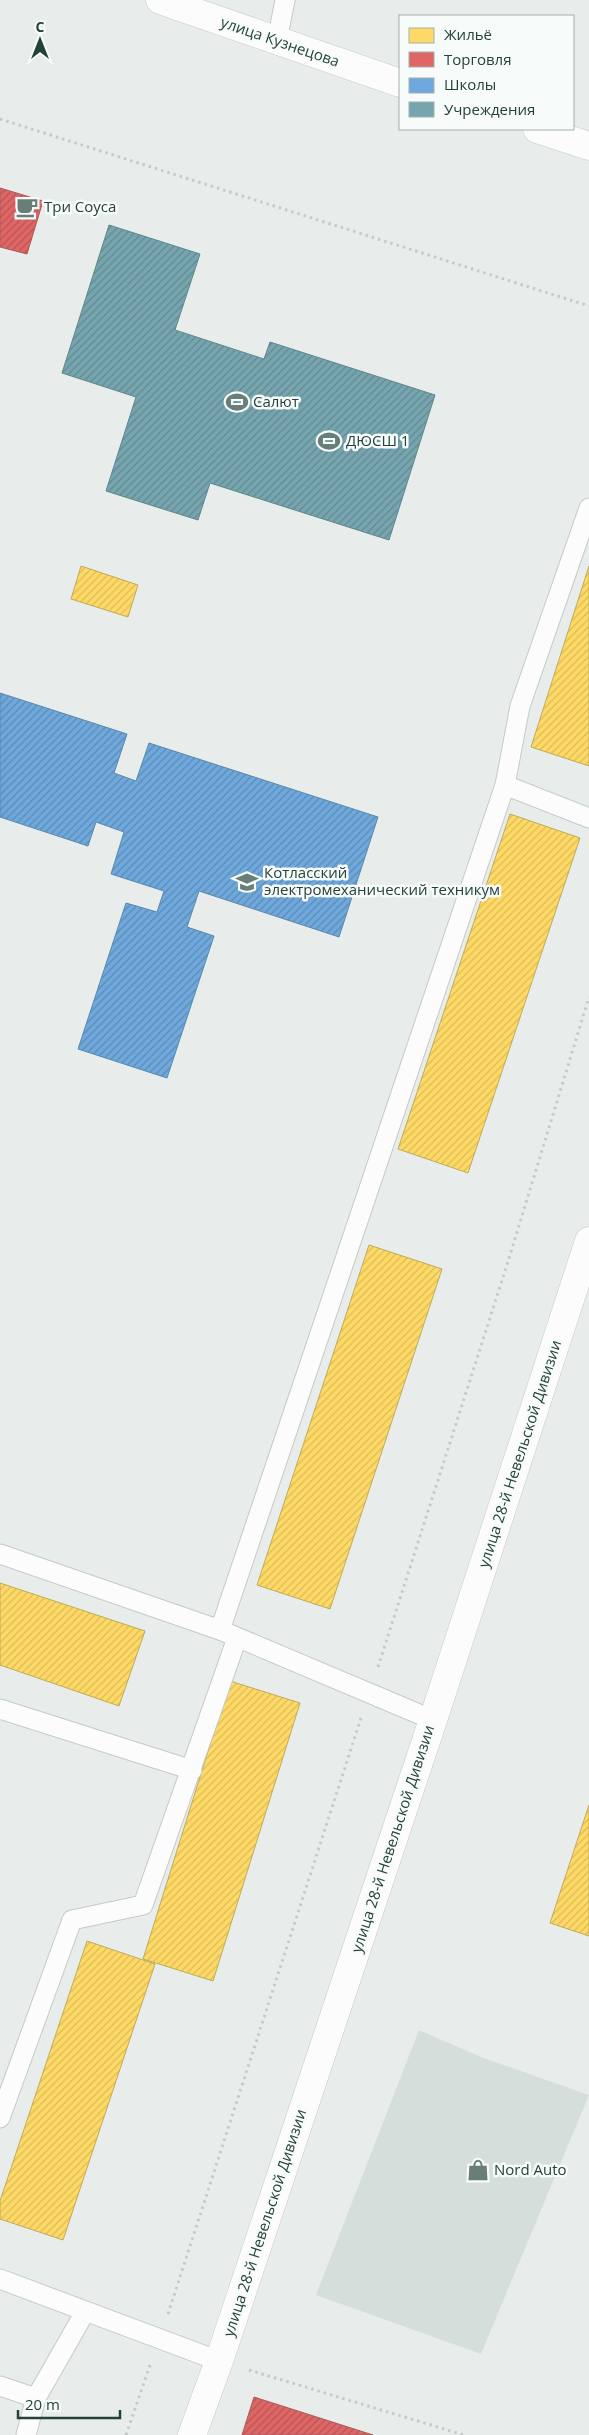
<svg xmlns="http://www.w3.org/2000/svg" width="589" height="2435" viewBox="0 0 589 2435" font-family="'Open Sans',sans-serif">
<defs>
<pattern id="homes-hatch" width="6" height="6" patternUnits="userSpaceOnUse" patternTransform="scale(1.25)"><rect width="6" height="6" fill="#ffd966"/><path d="M-1 1l2-2M0 6l6-6M5 7l2-2" fill="none" stroke="#dabb59"/></pattern>
<pattern id="shops-hatch" width="6" height="6" patternUnits="userSpaceOnUse" patternTransform="scale(1.25)"><rect width="6" height="6" fill="#e06666"/><path d="M-1 1l2-2M0 6l6-6M5 7l2-2" fill="none" stroke="#b55655"/></pattern>
<pattern id="schools-hatch" width="6" height="6" patternUnits="userSpaceOnUse" patternTransform="scale(1.25)"><rect width="6" height="6" fill="#6fa8dc"/><path d="M-1 1l2-2M0 6l6-6M5 7l2-2" fill="none" stroke="#5b8ab3"/></pattern>
<pattern id="public-hatch" width="6" height="6" patternUnits="userSpaceOnUse" patternTransform="scale(1.25)"><rect width="6" height="6" fill="#76a5af"/><path d="M-1 1l2-2M0 6l6-6M5 7l2-2" fill="none" stroke="#61888f"/></pattern>
</defs>
<rect width="100%" height="100%" fill="#e8edeb"/>
<polygon fill="#d6dedb" points="419,2030 481,2057 589,2095 481,2354 316,2295"/>
<g fill="url(#homes-hatch)" stroke="#bdac59">
<polygon points="81,566 138,585 128,617 71,599"/>
<polygon points="589,566 589,766 531,747"/>
<polygon points="510,814 580,838 468,1173 398,1149"/>
<polygon points="369,1245 442,1269 330,1609 257,1585"/>
<polygon points="0,1583 145,1631 119,1706 0,1665"/>
<polygon points="230,1681 300,1703 213,1981 143,1959"/>
<polygon points="589,1805 589,1936 550,1923"/>
<polygon points="87,1941 155,1964 63,2240 0,2219 0,2201"/>
</g>
<g fill="url(#shops-hatch)" stroke="#a85b59">
<polygon points="0,188 43,201 27,254 0,247"/>
<polygon points="254,2397 373,2435 242,2435"/>
</g>
<polygon fill="url(#schools-hatch)" stroke="#5889ab" points="0,693 127,734 114,773 136,781 149,743 378,817 339,937 199,891 187,927 214,936 167,1078 78,1049 126,903 157,912 164,891 111,874 124,832 96,822 88,846 0,817"/>
<polygon fill="url(#public-hatch)" stroke="#5d878c" points="109,225 200,254 175,330 264,359 270,342 435,395 389,540 210,483 198,520 106,491 136,397 62,373"/>
<g fill="none" stroke-linecap="round" stroke-linejoin="round">
<g stroke="#c5cac8" stroke-width="21">
<g id="lane">
<polyline points="277,41 285,0"/>
<polyline points="505,785 589,818"/>
<polyline points="0,1554 220,1630 433,1720"/>
<polyline points="220,1630 505,785 520,706 589,508"/>
<polyline points="0,1709 192,1770"/>
<polyline points="0,2118 72,1920 143,1905 237,1638"/>
<polyline points="0,2279 219,2361"/>
<polyline points="0,2386 36,2398 26,2435"/>
<polyline points="36,2398 85,2312"/>
</g>
</g>
<g stroke="#c5cac8" stroke-width="29">
<polyline id="street" points="192,2435 219,2361 433,1720 589,1241"/>
</g>
<g stroke="#c3cbc8" stroke-width="29">
<g id="secondary">
<polyline points="160,0 400,83"/>
<polyline points="537,129 589,146"/>
</g>
</g>
<g stroke="#c3ccca" stroke-width="3" stroke-dasharray="2.5 4" stroke-linecap="butt">
<polyline points="0,119 589,306"/>
<polyline points="378,1667 506,1268 589,997"/>
<polyline points="168,2314 361,1718"/>
<polyline points="249,2370 464,2435"/>
<polyline points="126,2435 150,2365"/>
</g>
<use href="#lane" stroke="#fcfcfc" stroke-width="19"/>
<use href="#street" stroke="#fcfcfc" stroke-width="28"/>
<use href="#secondary" stroke="#fcfcfc" stroke-width="28"/>
</g>
<defs>
<g id="cafe-bare" transform="scale(1.725)"><path d="M-5.5-4.5H6V0H3Q3 3.5 0 3.5H-2.5Q-5.5 3.5-5.5 0ZM3-3.2v2h1.7v-2ZM-6 4.5H4V6H-6Z" fill="#697e78" stroke="#f7fbf9" stroke-width="2.5" paint-order="stroke"/></g>
<g id="stadium-bare" transform="scale(1.725)"><path d="M0-5a6.5 5 0 1 0 0 10a6.5 5 0 1 0 0-10ZM-3.5-1.8h7v3.6h-7Z" fill="#697e78" stroke="#f7fbf9" stroke-width="2.5" paint-order="stroke"/></g>
<g id="university-bare" transform="scale(1.725)"><path d="M0-5L7-2L0 1L-7-2ZM-4 1L0 2.5L4 1V4Q0 6-4 4Z" fill="#697e78" stroke="#f7fbf9" stroke-width="2.5" paint-order="stroke"/></g>
<g id="shop-bare" transform="scale(1.725)"><path d="M-5-2.5h2.3a2.7 3.5 0 0 1 5.4 0H5L5.5 6h-11ZM-1.5-2.5h3a1.5 2.3 0 0 0-3 0Z" fill="#697e78" stroke="#f7fbf9" stroke-width="2.5" paint-order="stroke"/></g>
</defs>
<g fill-rule="evenodd">
<use href="#cafe-bare" x="27" y="207"/>
<use href="#stadium-bare" x="237" y="402"/>
<use href="#stadium-bare" x="329" y="441"/>
<use href="#university-bare" x="247" y="882"/>
<use href="#shop-bare" x="478" y="2170"/>
</g>
<g text-anchor="middle" stroke-width="5" stroke-linejoin="round" paint-order="stroke">
<g font-size="15" fill="#24423a" stroke="#f7fbf9">
<text transform="translate(280 42) rotate(19)" y="5">улица Кузнецова</text>
<text transform="translate(520 1454) rotate(-72)" y="5">улица 28-й Невельской Дивизии</text>
<text transform="translate(393 1839) rotate(-72)" y="5">улица 28-й Невельской Дивизии</text>
<text transform="translate(265 2223) rotate(-72)" y="5">улица 28-й Невельской Дивизии</text>
</g>
<g font-size="15" fill="#24423a" stroke="#f7fbf9" text-anchor="start">
<text x="44" y="212">Три Соуса</text>
<text x="253" y="407">Салют</text>
<text x="346" y="446">ДЮСШ 1</text>
<text x="264" y="878">Котласский<tspan x="264" dy="17">электромеханический техникум</tspan></text>
<text x="494" y="2175">Nord Auto</text>
</g>
</g>
<rect x="399" y="15" width="175" height="115" fill="#f7fbf9" stroke="#a3b1ad"/>
<rect x="409" y="28" width="25" height="15" fill="#ffd966" stroke="#a3b1ad"/>
<text x="444" y="40" font-size="15" fill="#24423a">Жильё</text>
<rect x="409" y="52" width="25" height="15" fill="#e06666" stroke="#a3b1ad"/>
<text x="444" y="65" font-size="15" fill="#24423a">Торговля</text>
<rect x="409" y="78" width="25" height="15" fill="#6fa8dc" stroke="#a3b1ad"/>
<text x="444" y="90" font-size="15" fill="#24423a">Школы</text>
<rect x="409" y="102" width="25" height="15" fill="#76a5af" stroke="#a3b1ad"/>
<text x="444" y="115" font-size="15" fill="#24423a">Учреждения</text>
<g transform="translate(40 40)" stroke="#f7fbf9" stroke-width="4" paint-order="stroke">
<path d="M0-4L9 19L0 12L-9 19Z" fill="#24423a"/>
<text y="-8" font-size="14" font-weight="bold" text-anchor="middle" fill="#24423a">С</text>
</g>
<path d="M18 2410v8h102v-8" fill="none" stroke="#24423a" stroke-width="2.5"/>
<text x="25" y="2410" font-size="15" fill="#24423a" stroke="#f7fbf9" stroke-width="4" paint-order="stroke">20 m</text>
</svg>
